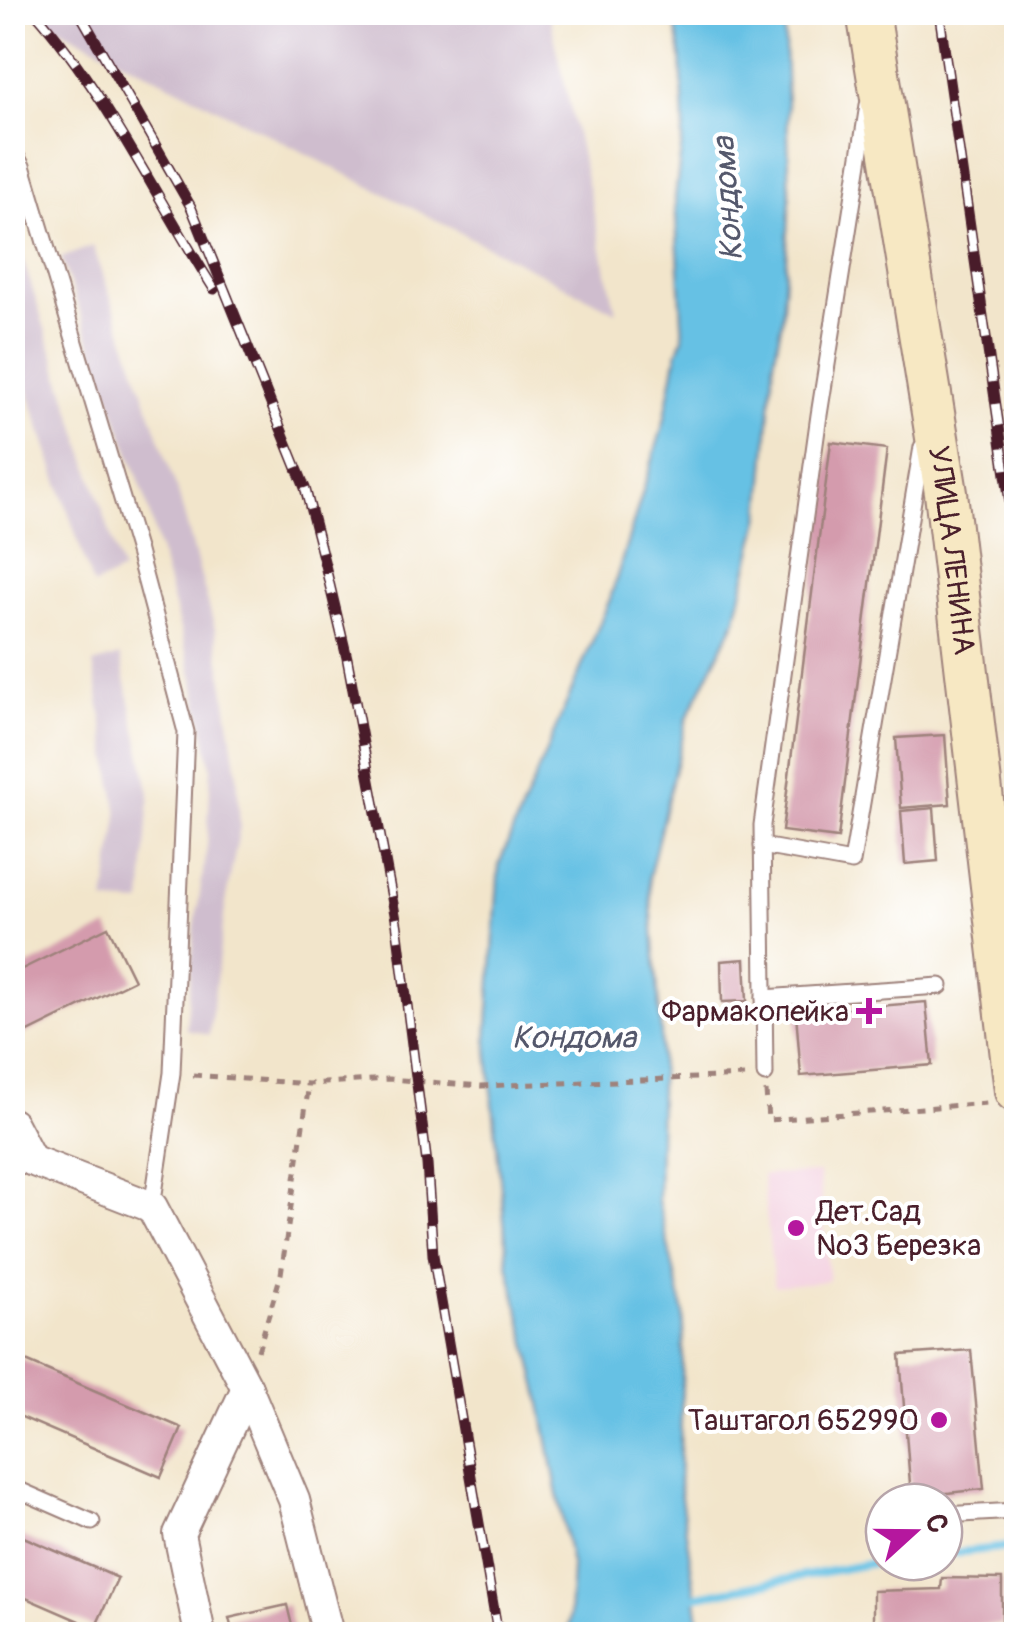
<svg xmlns="http://www.w3.org/2000/svg" width="1029" height="1647" viewBox="0 0 1029 1647" font-family="Pangolin,sans-serif">
<rect width="100%" height="100%" fill="#fff"/>
<filter id="ink" filterUnits="userSpaceOnUse"><feTurbulence type="fractalNoise" baseFrequency=".01" numOctaves="2"/><feDisplacementMap in="SourceGraphic" scale="20" xChannelSelector="R" yChannelSelector="G"/><feConvolveMatrix kernelMatrix="1 2 1 2 8 2 1 2 1" color-interpolation-filters="sRGB"/></filter>
<filter id="wash" filterUnits="userSpaceOnUse"><feTurbulence type="fractalNoise" baseFrequency=".0048" numOctaves="4" result="noise"/><feDisplacementMap in="SourceGraphic" scale="40" xChannelSelector="R" yChannelSelector="G"/><feGaussianBlur stdDeviation="2.25" result="paint"/><feColorMatrix in="noise" values="0 0 0 0 0 0 0 0 0 0 0 0 0 0 0 0 0 1.4 0 .05"/><feComposite in="paint" operator="in"/></filter>
<g filter="url(#wash)">
<rect width="100%" height="100%" fill="#f2e5cb"/>
<polygon fill="#f3cfdf" points="819,1173 829,1281 774,1286 762,1175"/>
<g fill="#cfbdce">
<polygon points="30,13 549,13 616,312"/>
<polygon points="13,228 122,571 93,586 13,346"/>
<polygon points="93,246 178,492 215,629 237,772 240,827 227,893 209,1035 186,1029 195,925 207,846 211,767 194,682 145,497 61,258"/>
<polygon points="120,656 150,794 142,904 105,902 118,815 93,664"/>
</g>
<polygon fill="#66c1e4" stroke="#587088" stroke-width="2.5" points="673,13 784,13 790,199 782,320 774,361 761,515 735,621 687,718 649,877 661,1033 658,1201 684,1314 679,1484 701,1634 568,1634 572,1570 539,1393 508,1264 487,1039 499,864 610,599 664,422 677,353 683,338 675,198 684,125 681,55"/>
<g fill="none" stroke-linecap="round" stroke-linejoin="round">
<g stroke="#66c1e4" stroke-width="8">
<polyline points="944,1554 1016,1546"/>
<polyline points="687,1598 884,1561"/>
</g>
</g>
<g id="blocks">
<g fill="#d49bad">
<polygon points="831,442 887,449 838,838 782,831"/>
<polygon points="945,735 950,804 901,808 896,738"/>
<polygon points="934,808 938,861 905,864 901,811"/>
<polygon points="108,927 134,980 12,1040 12,974"/>
<polygon points="745,959 747,1001 722,1002 721,961"/>
<polygon points="926,1002 932,1065 801,1076 796,1013"/>
<polygon points="971,1350 984,1489 911,1497 900,1355"/>
<polygon points="12,1355 182,1428 161,1477 12,1413"/>
<polygon points="12,1532 118,1578 95,1628 12,1592"/>
<polygon points="942,1578 1002,1579 1002,1625 873,1627 873,1591 941,1589"/>
<polygon points="287,1605 294,1634 233,1634 229,1618"/>
</g>
</g>
</g>
<g filter="url(#ink)">
<use href="#blocks" fill-opacity="0" stroke="#9e827b" stroke-width="2.5"/>
<g fill="none" stroke-linecap="round" stroke-linejoin="round">
<g stroke="#9e827b" stroke-width="19">
<g id="lane">
<polyline points="12,149 22,166 138,552 186,732 172,1073 152,1207"/>
<polyline points="762,846 852,862 922,447"/>
<polyline points="764,998 940,986"/>
<polyline points="765,1074 762,825 819,415 868,105"/>
<polyline points="12,1487 92,1522"/>
<polyline points="944,1515 1016,1511"/>
</g>
</g>
<g stroke="#9e827b" stroke-width="34">
<g id="street">
<polyline points="12,1124 31,1160"/>
<polyline points="31,1160 152,1207 247,1388 294,1500 328,1634"/>
<polyline points="200,1634 179,1534 247,1388"/>
</g>
</g>
<g stroke="#9e827b" stroke-width="46">
<g id="secondary">
<path id="s1" d="M868,12L946,493L1016,1091"/>
</g>
</g>
<g stroke="#9e827b" stroke-width="5" stroke-dasharray="8 8" stroke-linecap="butt">
<polyline points="193,1075 309,1084 389,1079 481,1086 746,1076"/>
<polyline points="766,1091 768,1120 987,1103"/>
<polyline points="258,1351 281,1274 309,1084"/>
</g>
<use href="#lane" stroke="#fff" stroke-width="15"/>
<use href="#street" stroke="#fff" stroke-width="30"/>
<use href="#secondary" stroke="#f7e8c3" stroke-width="42"/>
<g stroke="#4a1f2b" stroke-width="11">
<g id="rail">
<path d="M35,12C106,92 156,198 214,289"/>
<polyline points="79,12 191,207 305,488 325,565 347,658 397,925 427,1164 433,1255 498,1634"/>
<polyline points="939,12 1016,544"/>
</g>
</g>
<use href="#rail" stroke="#fff" stroke-width="8" stroke-dasharray="22" stroke-linecap="butt"/>
</g>
</g>
<g fill="#b5179e" stroke="#fff" stroke-width="4">
<path d="M864 996h10v10h10v10h-10v10h-10v-10h-10v-10h10z"/>
<circle cx="796" cy="1228" r="10"/>
<circle cx="939" cy="1420" r="10"/>
</g>
<g text-anchor="middle" stroke-width="8" stroke-linejoin="round" paint-order="stroke">
<g font-size="30" fill="#4a1f2b" stroke="#fff">
<text dy="10" stroke="none"><textPath href="#s1" startOffset="545">УЛИЦА ЛЕНИНА</textPath></text>
</g>
<g font-size="30" fill="#4a1f2b" stroke="#fff" text-anchor="end">
<text x="849" y="1021">Фармакопейка</text>
<text x="816" y="1221" text-anchor="start">Дет.Сад<tspan x="816" dy="34">№3 Березка</tspan></text>
<text x="919" y="1430">Таштагол 652990</text>
</g>
<g font-size="32" font-style="italic" fill="#54586c" stroke="#fff">
<text transform="translate(727 199) rotate(-94)" y="11">Кондома</text>
<text x="574" y="1048">Кондома</text>
</g>
</g>
<rect width="1029" height="1647" fill="none" stroke="#fff" stroke-width="50"/>
<g transform="translate(914 1532) rotate(69)"><circle r="48" fill="#ffffff" stroke="#b7a5aa" stroke-width="2.5"/>
<path d="M0-8L18 38L0 25L-18 38Z" fill="#b5179e"/>
<text y="-15" font-size="28" font-weight="bold" text-anchor="middle" fill="#4a1f2b">С</text>
</g>
</svg>
